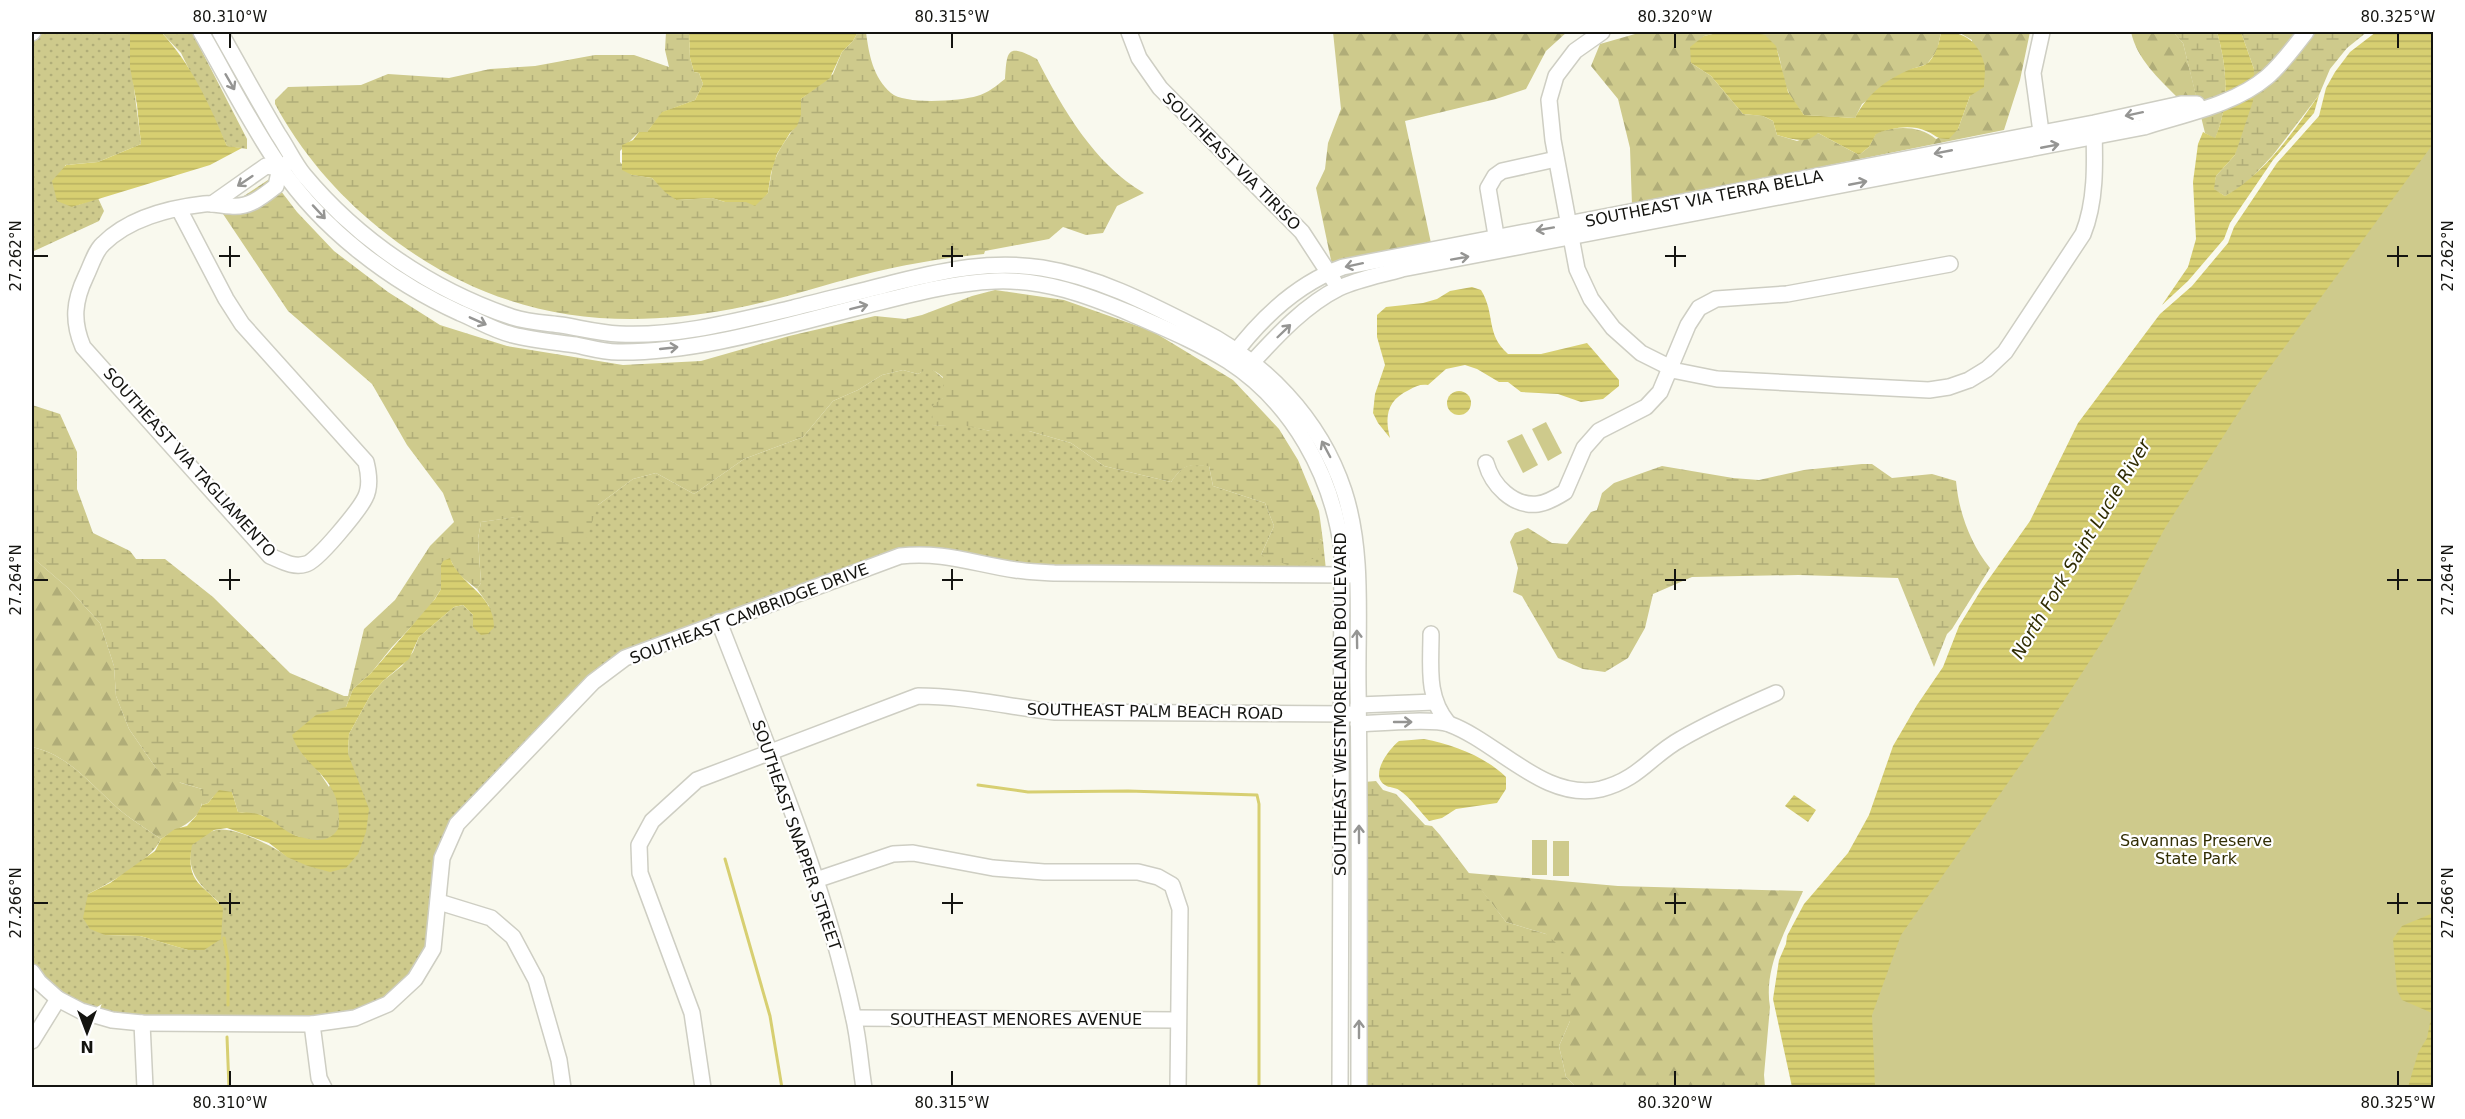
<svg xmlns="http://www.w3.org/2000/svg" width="2465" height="1119" viewBox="0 0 2465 1119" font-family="'DejaVu Sans',sans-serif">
<defs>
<pattern id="grass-dots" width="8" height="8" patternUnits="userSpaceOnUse" patternTransform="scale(1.5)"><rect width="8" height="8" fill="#ceca8c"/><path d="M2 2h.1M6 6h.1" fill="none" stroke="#b0ad78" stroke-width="1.8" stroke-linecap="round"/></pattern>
<pattern id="forest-firs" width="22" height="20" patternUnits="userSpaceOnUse" patternTransform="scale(1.5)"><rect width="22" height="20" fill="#ceca8c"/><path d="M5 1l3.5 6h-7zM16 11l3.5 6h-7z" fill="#b0ad78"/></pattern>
<pattern id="wetland-marsh" width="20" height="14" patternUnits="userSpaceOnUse" patternTransform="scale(1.5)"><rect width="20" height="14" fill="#ceca8c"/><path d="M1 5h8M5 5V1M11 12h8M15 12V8" fill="none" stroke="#b0ad78"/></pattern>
<pattern id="water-rules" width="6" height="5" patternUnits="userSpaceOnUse" patternTransform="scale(1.5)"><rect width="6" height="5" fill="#d7cf71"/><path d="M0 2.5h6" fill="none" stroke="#b8b161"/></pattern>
</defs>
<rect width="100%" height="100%" fill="#f9f9ee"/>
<g fill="url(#grass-dots)">
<path d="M40,32H130C130,70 137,106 141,144L98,162L65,165L72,207L98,198L104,211L99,221L32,252V41Z"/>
<polygon points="161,32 192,32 247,139 247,149 227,146 181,53"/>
<path d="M926,369H932L943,378V398L932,426L962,424L990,431H1029L1071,443L1104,466L1171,482C1185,463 1187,464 1209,466L1213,486L1265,503L1274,526L1261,555L1320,539L1323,541L1326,570L1054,568C1041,567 1028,567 1016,564C975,557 942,546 899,550L624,653L474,794L452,822L428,947L411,975L385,999L354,1012L312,1019L142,1017L113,1015L83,1006L61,994L42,978L32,963V747C71,755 96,791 126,815C137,823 149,831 161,839C150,862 111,882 88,894L105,935L140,936L188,950L219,902C199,885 187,873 191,845C199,840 207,832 216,830C234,826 273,846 288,857L348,754L349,734L370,696L383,681L402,666L413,652L419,637L454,607L463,605L473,615V627L489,606L477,589L481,583L478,539L481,522L598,505L633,479L656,473L694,494L744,459L803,437L833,401L858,390L882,375L903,370L918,374Z"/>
</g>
<g fill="url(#forest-firs)">
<polygon points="1333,32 1567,32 1546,51 1526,89 1496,99 1405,121 1431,243 1332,265 1316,188 1325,169 1328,143 1341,109"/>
<path d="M1642,32H1721L1704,36L1691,63L1711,76L1743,114L1763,116L1773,121L1777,135L1797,141L1818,133L1859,155L1869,147L1876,133C1896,126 1919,125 1936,139L1958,129L1970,96L1972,40L1958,32H2030L2020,80L2004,130L1632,205L1630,148L1618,99L1591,66L1600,44Z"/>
<path d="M1749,32H1941L1937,51L1927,64L1912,69L1862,104L1855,118L1804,115C1799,108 1791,99 1788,91C1776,62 1787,40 1749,32Z"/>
<path d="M2131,32H2173L2183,43L2196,95L2178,98C2158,78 2137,59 2131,32Z"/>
<path d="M32,557L68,588L100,623L114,666L116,696L129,729L156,768L181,783L202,789C207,821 181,825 161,839C149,831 137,823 126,815C96,791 71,755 32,747Z"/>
<path d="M1468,873L1618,886L1803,891C1788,927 1763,966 1770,1007L1764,1075L1765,1087H1576L1566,1077L1559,1046L1570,1021L1546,934L1506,922Z"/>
</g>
<g fill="url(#wetland-marsh)">
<path d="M666,32H689L690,58L694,72L699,73L703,84L695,100L663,112L647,132H639L620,151V162L632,175L652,178L676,200L712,198L725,202H746L760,199L768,193C771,180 771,167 777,155C789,131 801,128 801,99L833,74L842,52L853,41L858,32H866C869,55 873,77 891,93C904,105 961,101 977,96C988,93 996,86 1005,79C1007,52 1006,42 1037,59C1063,109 1094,164 1144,193L1117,206L1103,233L1086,235L1063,227L1049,239L985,251L984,254C942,258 900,265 859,276C817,287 775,301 732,309C599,334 485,314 379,228C336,193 301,152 275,104V100L288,87L361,85L388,74L449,78L490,69L535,66L595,55H634L669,67L665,50Z"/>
<path d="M2173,32H2217C2227,67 2230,104 2215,139L2205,133L2183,43Z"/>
<polygon points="2241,32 2367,32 2347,48 2330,69 2319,95 2273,155 2244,186 2225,196 2213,189 2216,176 2235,155 2254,69"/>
<path d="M271,178L297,212L334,251L388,292L440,325L507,346L623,365L701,361L789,336L875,316L905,319L922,315L972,296L995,290L1064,300L1152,331L1233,380L1279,429L1298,460L1319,511L1323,541L1320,539L1317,557L1293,567L1261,555L1274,526L1265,503L1213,486L1209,466C1187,465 1185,463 1171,482L1104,466L1071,443L1029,431H990L962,425L932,426L933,405L943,398V377C933,369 929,367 918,374L903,370L882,375L858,390L833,401L803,437L744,459L694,494L656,473L633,479L598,505L586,540L551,548L525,516L481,522L478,539L481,583L477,589L458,574L450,559L441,565V589L429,608L392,647L371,673L353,689L346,707L305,757L313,763L337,799L339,827L334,834L326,840L300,837L285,832L262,815L238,812L232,792L213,797L208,803L202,805V789L168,779L156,768L129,729L116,696L114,666L100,623L68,588L32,557V405L60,414L77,452V489L93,533L130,551L136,559H165L213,597L290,673L344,696H348L364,629L395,600L430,546L454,522L443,493L407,445L372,384L288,311L221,211Z"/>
<path d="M1862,464H1872L1892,478L1932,474L1956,481C1959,513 1970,543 1990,568L1952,629L1947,634L1934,667L1898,578L1798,575L1692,577L1653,594L1645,628L1628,658L1605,672L1583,669L1558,658L1522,596L1513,592L1518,568L1510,542L1515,533L1528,528L1552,543L1567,544L1591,512L1597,510L1602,493L1614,483L1662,466L1733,478L1759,480L1804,470Z"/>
<polygon points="1376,781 1383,790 1396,794 1425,825 1432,826 1440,835 1506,922 1546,934 1555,942 1567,957 1571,971 1570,1021 1559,1046 1566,1077 1576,1087 1367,1087 1364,782"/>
</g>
<g fill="#ceca8c">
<polygon points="2433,73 2433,1087 1829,1087 1838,981"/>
<polygon points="1546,422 1562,453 1548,461 1532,429"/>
<polygon points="1522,434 1538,465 1523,473 1507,441"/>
<rect x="1532" y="840" width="15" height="35"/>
<rect x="1553" y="841" width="16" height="35"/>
</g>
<g fill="url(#water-rules)">
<path d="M130,32H161C192,65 209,104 227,146L242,148L210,165L72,207L57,201L52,181L66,165L98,162L141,144L137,105L130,67Z"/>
<polygon points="689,32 858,32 853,41 842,52 830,78 801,99 801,115 797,126 790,133 777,154 771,173 768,193 755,206 746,202 725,202 712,198 676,200 665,192 652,178 632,175 622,170 622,145 633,140 639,132 647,132 662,112 695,100 703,84 699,73 694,72 690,58"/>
<path d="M1721,32H1749L1765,35L1776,46L1788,92L1804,115L1855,118C1867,94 1887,79 1911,69C1917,67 1925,66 1929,62C1937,53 1939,43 1941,32C1962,31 1978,40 1984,63C1986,70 1984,80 1984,87L1970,96L1958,129L1949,139C1934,139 1937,135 1926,131C1911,124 1890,128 1876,134L1869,147L1859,155L1818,133C1806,145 1792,139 1777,135L1773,121L1763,116L1743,114L1711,76L1691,63L1690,47L1704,36Z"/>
<path d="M2217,32H2241L2254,69L2253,101L2235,155L2216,176L2214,189L2225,196C2264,175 2294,131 2319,95L2314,113L2273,160L2230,223L2224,239L2188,281L2162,305L2188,267L2196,239L2193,182L2198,144L2203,132L2215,138C2230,104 2227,67 2217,32Z"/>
<polygon points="2376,32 2433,32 2433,144 2249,396 2165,528 2113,625 2045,730 1901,935 1872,1015 1875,1087 1792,1087 1773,999 1779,960 1786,944 1787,936 1804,904 1848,853 1869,815 1893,746 1917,705 1943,667 1959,626 1981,590 2030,521 2078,423 2160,314 2192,286 2228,243 2234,227 2277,163 2319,116 2326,88 2335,72 2350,52"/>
<path d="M1472,287L1481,290C1496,315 1485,333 1508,354H1541L1587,343L1619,380V386L1603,399L1581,402L1558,394L1521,392L1508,382H1499L1477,369L1465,365L1446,369L1428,385C1420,384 1416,386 1409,390C1388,400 1384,415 1390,438L1378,423L1373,413L1375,394L1385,365L1377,337V315L1386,307L1423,303L1437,299L1450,291Z"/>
<circle cx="1459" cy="403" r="12"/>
<path d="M450,558C460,586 494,593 494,627L488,634L481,635L473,627V615L463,605L454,607L419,637L409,659L383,681L370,696L349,734L348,754L369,809L366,832L358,854L346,868L330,872L308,866L287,857L269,843L227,828L214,830L192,845C185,884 203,883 223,908L221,939L204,950H188L140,936L105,935L90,929L83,918L88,894L110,883L155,851L161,839L175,829L187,826L196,816L202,805L208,803L219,790L232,792L238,812C245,813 254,812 261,815C274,819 284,833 300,837C311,840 326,843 335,833C340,828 339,823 339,816C338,775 303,768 292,735L316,715L346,707L353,689L371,673L435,599L441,589V565L443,561Z"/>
<path d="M1424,739C1454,745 1484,756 1506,777V789L1497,803L1456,809L1442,818L1429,821C1420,812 1410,797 1399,790C1395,787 1389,788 1385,785C1369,775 1389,749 1399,741Z"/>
<polygon points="1794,795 1816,810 1808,822 1785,806"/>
<path d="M2433,913C2434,925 2430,977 2434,983L2433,1087H2408L2418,1053L2427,1038L2432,1013L2402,1000L2397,990L2393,939L2402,926Z"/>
</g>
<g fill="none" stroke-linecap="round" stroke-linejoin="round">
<g stroke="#d7cf71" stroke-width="3">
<polyline points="978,785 1028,792 1128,791 1257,795 1259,804 1259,1088"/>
<polyline points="725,859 770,1016 782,1088"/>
<polyline points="224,938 228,961 228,1005"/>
<polyline points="227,1037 229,1088"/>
</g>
<g stroke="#cecec3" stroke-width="18">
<g id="minor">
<path d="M201,32C227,77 250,124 280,167C323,230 391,282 460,313C477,320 495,331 513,335C533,340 555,342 576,345C590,348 604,352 618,352C695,353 781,327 856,308C901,297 948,283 995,281C1044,279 1087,295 1132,314C1164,328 1198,342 1228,361C1293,403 1332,475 1342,550L1340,1088"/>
<path d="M220,32C239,66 258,100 278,134C287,147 294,163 304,175C358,240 432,290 512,317C527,322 545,323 561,325C580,328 599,333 619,334C677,337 737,321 793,308C828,299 863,291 897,282C946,270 992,260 1042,268C1098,277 1148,303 1197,328C1264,361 1320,418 1344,491C1364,552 1357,622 1358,686C1360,820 1359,954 1359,1088"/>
<polyline points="1129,32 1139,58 1160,88 1302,232 1334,281"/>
<path d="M1602,32L1575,51L1556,76L1549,100L1553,140L1577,269L1591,299L1613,328L1641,353L1677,371L1717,379L1929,390L1949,387L1969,380L1987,369L2005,352L2083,234C2096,202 2095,164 2094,130"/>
<polyline points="32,33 33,32"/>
<polyline points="2041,132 2033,73 2042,32"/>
<polyline points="212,204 266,166 280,168 286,164"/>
<path d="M179,209L226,299L242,324L366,462C369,474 371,487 365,498C359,510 317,562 306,564C293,568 282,561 270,556L83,347C72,321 74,301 86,276C91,266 95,251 103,244C128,219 169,208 204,204C213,203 222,206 231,206C249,208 262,197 276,186L280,168"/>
<polyline points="1498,247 1488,188 1495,176 1502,171 1556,159"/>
<path d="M1231,358C1260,319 1296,284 1343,267L2094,123L2181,104H2197"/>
<path d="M1247,368C1274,339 1303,306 1339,288C1358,279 1381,275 1402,269L2144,127C2184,114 2234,105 2267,77C2282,64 2294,47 2306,32"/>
<path d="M1486,463C1492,485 1513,507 1538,504C1547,503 1557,497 1565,492L1584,448L1599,431L1646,407L1660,392L1688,325L1699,308L1716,299L1787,294L1950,264"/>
<path d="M719,622C769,751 824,880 853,1015C859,1039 860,1064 864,1088"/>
<path d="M1431,634C1431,666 1426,697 1448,723"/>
<polyline points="1358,705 1435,702"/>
<path d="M1358,724C1377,723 1434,718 1449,724C1498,742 1545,802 1601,789C1640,779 1650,756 1681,739C1712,721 1744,707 1776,693"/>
<polyline points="816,880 893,854 913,853 993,868 1044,872 1138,872 1158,877 1172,885 1180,909 1178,1088"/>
<polyline points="439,902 491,918 513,937 536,980 559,1060 563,1088"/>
<path d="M32,972L39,982L58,999L81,1011L112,1020L142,1023L312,1024L355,1018L388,1004L415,979L433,949L442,858L457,824L593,682L625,658L900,556C942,551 975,564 1016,570C1028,572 1041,572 1054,573L1350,575"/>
<polyline points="854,1018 1178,1020"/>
<polyline points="142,1023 145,1088"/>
<polyline points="312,1024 319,1078 324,1088"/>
<polyline points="32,1041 58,999"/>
<path d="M703,1088L692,1013L640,873L639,845L652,821L697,780L918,696C964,696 1010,707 1055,712L1352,714"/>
</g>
</g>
<use href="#minor" stroke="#fff" stroke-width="15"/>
</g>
<defs><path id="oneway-shaft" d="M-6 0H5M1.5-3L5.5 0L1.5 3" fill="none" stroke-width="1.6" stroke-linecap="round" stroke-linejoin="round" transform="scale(1.5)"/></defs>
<g stroke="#959593">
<use href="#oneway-shaft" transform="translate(230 82) rotate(60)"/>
<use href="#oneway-shaft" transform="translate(2134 114) rotate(168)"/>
<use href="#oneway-shaft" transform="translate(2050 146) rotate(-11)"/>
<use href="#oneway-shaft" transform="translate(1943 152) rotate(169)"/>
<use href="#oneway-shaft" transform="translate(245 181) rotate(146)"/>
<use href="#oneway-shaft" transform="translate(1858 183) rotate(-11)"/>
<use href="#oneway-shaft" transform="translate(319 212) rotate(47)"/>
<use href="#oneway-shaft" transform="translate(1545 229) rotate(170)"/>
<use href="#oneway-shaft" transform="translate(1460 258) rotate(-10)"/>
<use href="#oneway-shaft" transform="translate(1354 265) rotate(168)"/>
<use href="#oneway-shaft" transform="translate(859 307) rotate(-14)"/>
<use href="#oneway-shaft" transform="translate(478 321) rotate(24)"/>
<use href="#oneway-shaft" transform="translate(1284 331) rotate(-44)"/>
<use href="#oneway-shaft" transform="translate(669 348) rotate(-6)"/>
<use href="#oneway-shaft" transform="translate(1326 449) rotate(-118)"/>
<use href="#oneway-shaft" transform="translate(1357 639) rotate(-91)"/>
<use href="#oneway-shaft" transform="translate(1403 722)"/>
<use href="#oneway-shaft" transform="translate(1359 834) rotate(-90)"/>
<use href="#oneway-shaft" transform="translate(1359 1029) rotate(-90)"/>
</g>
<path fill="none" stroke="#141410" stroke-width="2" d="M230,33V48M952,33V48M1675,33V48M2398,33V48M230,246V267M952,246V267M1675,246V267M2398,246V267M33,256H48M219,256H240M942,256H963M1665,256H1686M2387,256H2408M2417,256H2432M230,569V590M952,569V590M1675,569V590M2398,569V590M33,580H48M219,580H240M942,580H963M1665,580H1686M2387,580H2408M2417,580H2432M230,893V914M952,893V914M1675,893V914M2398,893V914M33,903H48M219,903H240M942,903H963M1665,903H1686M2387,903H2408M2417,903H2432M230,1071V1086M952,1071V1086M1675,1071V1086M2398,1071V1086"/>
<g text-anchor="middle" stroke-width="4.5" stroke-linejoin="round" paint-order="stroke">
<g font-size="16" fill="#141410" stroke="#fff">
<text transform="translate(1232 161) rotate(45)" y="6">SOUTHEAST VIA TIRISO</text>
<text transform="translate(1704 198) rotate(-11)" y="6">SOUTHEAST VIA TERRA BELLA</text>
<text transform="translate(190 462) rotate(48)" y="6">SOUTHEAST VIA TAGLIAMENTO</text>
<text transform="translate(749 613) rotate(-21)" y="6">SOUTHEAST CAMBRIDGE DRIVE</text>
<text transform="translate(1340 704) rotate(-90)" y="6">SOUTHEAST WESTMORELAND BOULEVARD</text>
<text transform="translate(1155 711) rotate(1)" y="6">SOUTHEAST PALM BEACH ROAD</text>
<text transform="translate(797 835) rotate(71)" y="6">SOUTHEAST SNAPPER STREET</text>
<text x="1016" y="1025">SOUTHEAST MENORES AVENUE</text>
</g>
<g font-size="16" fill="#322e04" stroke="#fff">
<text x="2196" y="846">Savannas Preserve<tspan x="2196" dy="18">State Park</tspan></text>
</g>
<g font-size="18" font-style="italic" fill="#302d03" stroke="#fff">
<text transform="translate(2081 549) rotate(-59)" y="6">North Fork Saint Lucie River</text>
</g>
</g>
<rect width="2465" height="1119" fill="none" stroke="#ffffff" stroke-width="66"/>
<g transform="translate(87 1032) rotate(180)" stroke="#ffffff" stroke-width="4.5" paint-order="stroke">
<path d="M0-4.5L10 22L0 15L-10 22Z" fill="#141410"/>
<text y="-9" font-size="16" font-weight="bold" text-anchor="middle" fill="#141410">N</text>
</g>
<rect x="33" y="33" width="2399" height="1053" fill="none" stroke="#141410" stroke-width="2"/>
<g font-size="15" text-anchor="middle" fill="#141410">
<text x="230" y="22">80.310°W</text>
<text x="952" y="22">80.315°W</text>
<text x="1675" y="22">80.320°W</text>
<text x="2398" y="22">80.325°W</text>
<text transform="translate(2448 256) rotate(-90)" y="5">27.262°N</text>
<text transform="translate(16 256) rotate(-90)" y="5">27.262°N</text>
<text transform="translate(2448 580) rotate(-90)" y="5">27.264°N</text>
<text transform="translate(16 580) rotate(-90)" y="5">27.264°N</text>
<text transform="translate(2448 903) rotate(-90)" y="5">27.266°N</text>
<text transform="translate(16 903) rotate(-90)" y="5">27.266°N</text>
<text x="230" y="1108">80.310°W</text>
<text x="952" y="1108">80.315°W</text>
<text x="1675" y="1108">80.320°W</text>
<text x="2398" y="1108">80.325°W</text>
</g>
</svg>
